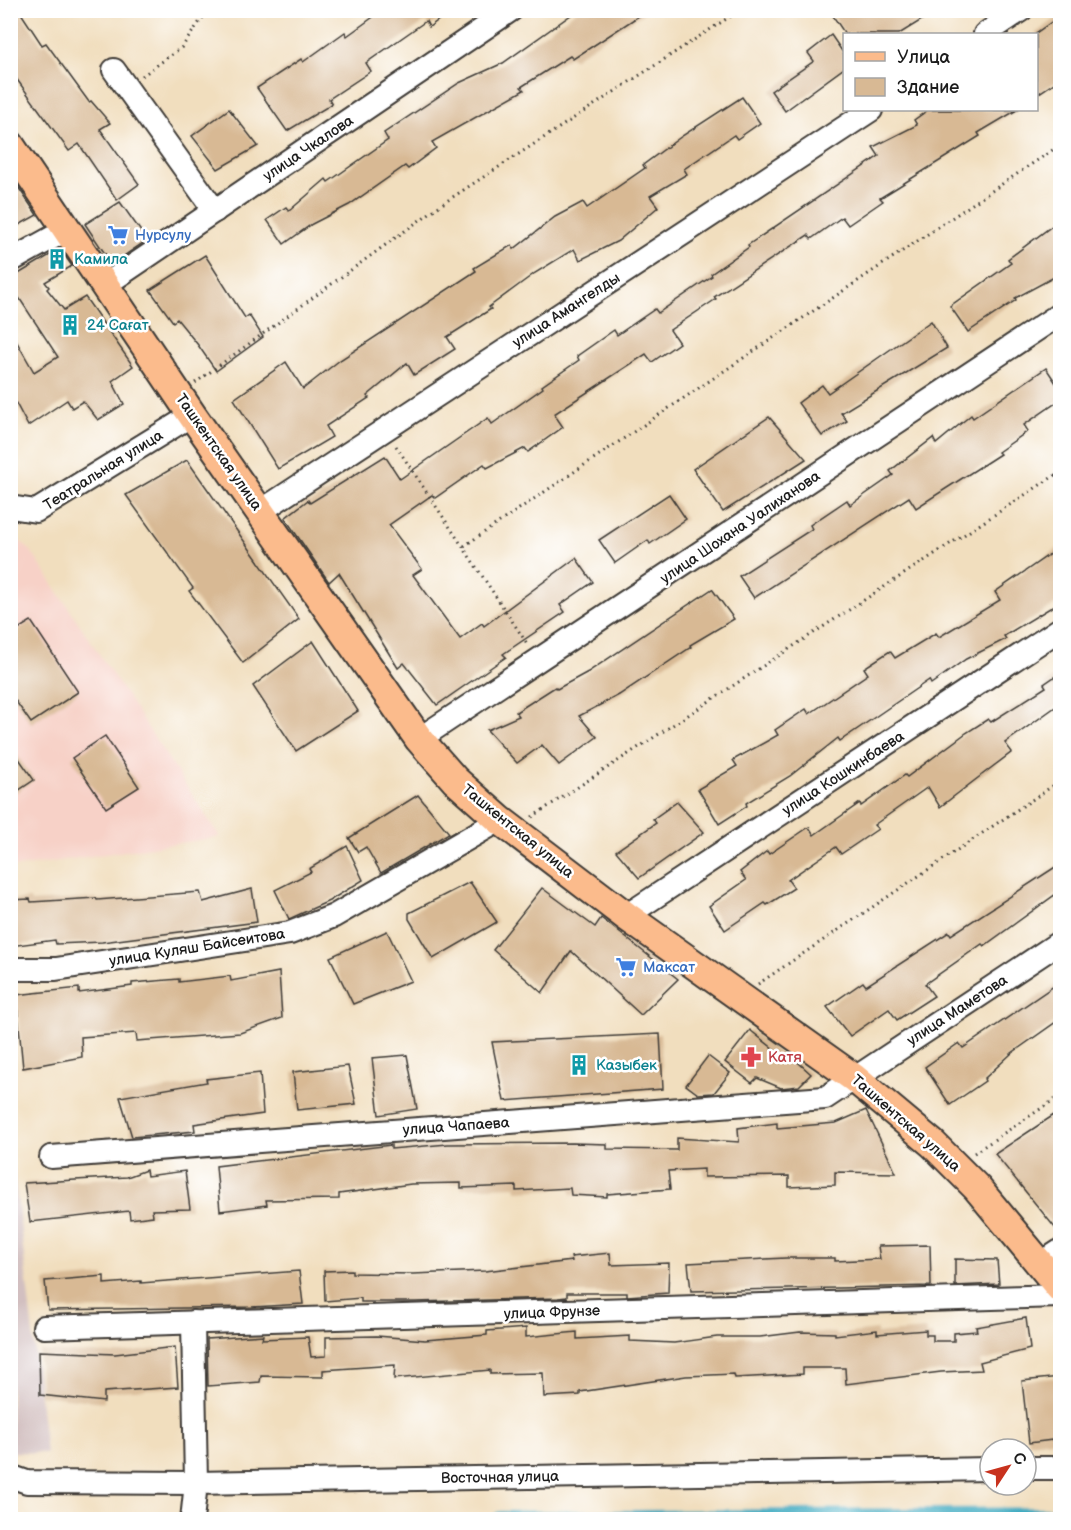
<svg xmlns="http://www.w3.org/2000/svg" width="1071" height="1530" viewBox="0 0 1071 1530" font-family="'Balsamiq Sans',sans-serif">
<rect width="100%" height="100%" fill="#fff"/>
<filter id="ink" filterUnits="userSpaceOnUse"><feTurbulence type="fractalNoise" baseFrequency=".0167" numOctaves="2"/><feDisplacementMap in="SourceGraphic" scale="12" xChannelSelector="R" yChannelSelector="G"/><feConvolveMatrix kernelMatrix="1 2 1 2 8 2 1 2 1" color-interpolation-filters="sRGB"/></filter>
<filter id="wash" filterUnits="userSpaceOnUse"><feTurbulence type="fractalNoise" baseFrequency=".008" numOctaves="4" result="noise"/><feDisplacementMap in="SourceGraphic" scale="24" xChannelSelector="R" yChannelSelector="G"/><feGaussianBlur stdDeviation="1.35" result="paint"/><feColorMatrix in="noise" values="0 0 0 0 0 0 0 0 0 0 0 0 0 0 0 0 0 1.4 0 .05"/><feComposite in="paint" operator="in"/></filter>
<g filter="url(#wash)">
<rect width="100%" height="100%" fill="#f1debe"/>
<polygon fill="#f7d1c7" points="10,532 31,551 220,837 11,868"/>
<polygon fill="#d2bfc0" points="11,1146 31,1317 46,1453 11,1452"/>
<g fill="none" stroke-linecap="round" stroke-linejoin="round">
<polyline stroke="#41abc1" stroke-width="18" points="501,1520 1060,1516"/>
</g>
<g id="blocks">
<g fill="#d8b994">
<polygon points="10,10 19,10 42,45 46,43 89,102 91,101 110,123 100,129 139,184 117,200 79,144 69,151 10,70"/>
<polygon points="383,10 452,10 429,27 426,21 366,63 371,71 329,99 332,104 287,131 257,88 301,59 303,62 345,32 347,36"/>
<polygon points="578,10 648,10 573,59 570,56 521,87 524,90 432,142 436,148 408,169 405,166 349,205 312,224 284,244 267,220 286,207 289,211 326,179 328,182 388,140 384,133 459,83 503,63"/>
<polygon points="840,10 938,10 899,34 845,34 833,16"/>
<polygon points="1060,16 1060,79 1036,95 1036,33"/>
<polygon points="831,35 844,54 844,68 785,111 771,91 814,61 808,53"/>
<polygon points="742,97 760,123 737,139 734,135 684,169 687,174 650,196 658,207 618,241 580,260 574,249 535,273 489,307 491,309 447,337 455,349 414,375 407,363 367,396 369,398 326,426 332,437 278,469 234,399 286,362 303,389 340,360 476,271 474,268 512,245 514,249 555,217 583,202 587,208 645,168 643,165 682,136"/>
<polygon points="229,109 258,146 218,169 192,136"/>
<polygon points="928,110 1017,110 978,133 980,136 880,198 883,201 848,225 842,217 811,239 808,235 714,297 716,299 670,330 679,343 652,362 646,354 554,414 563,427 528,452 525,448 487,468 484,464 435,498 432,495 389,525 422,569 413,575 460,639 482,623 484,626 576,558 593,582 560,605 565,612 503,654 506,657 437,705 404,663 398,668 339,573 329,582 285,518 308,500 310,503 385,456 400,479 488,418 492,424 543,388 542,386 579,360 577,356 614,330 617,335 655,309 658,313 712,276 711,274 749,247 748,245 879,156 873,147 917,125 914,120"/>
<polygon points="10,175 37,215 10,230"/>
<polygon points="120,202 147,240 112,264 85,224"/>
<polygon points="1060,220 1060,274 1015,298 1016,300 968,332 950,306 1011,263 1008,259"/>
<polygon points="60,249 72,266 45,282 49,287 47,289 64,310 85,297 133,366 112,381 124,404 98,420 83,401 72,408 67,400 28,426 10,392 10,330 34,372 58,357 10,284 10,279"/>
<polygon points="205,255 245,318 249,315 263,337 216,371 198,345 177,319 173,322 150,290"/>
<polygon points="931,321 947,348 841,413 847,421 822,436 798,403 822,385 828,393"/>
<polygon points="1046,368 1060,389 1060,400 1024,425 1028,431 998,452 1000,454 916,508 909,497 754,598 739,576 812,529 810,525 847,500 850,505 893,475 890,471 933,438 936,444 971,415 973,418"/>
<polygon points="769,417 806,459 723,512 693,469"/>
<polygon points="187,460 299,619 243,663 189,591 193,588 126,495"/>
<polygon points="669,494 686,519 650,544 648,540 615,563 599,540"/>
<polygon points="1060,547 1060,602 1004,636 1006,639 966,659 931,684 929,680 840,741 838,738 790,776 746,803 747,806 719,824 698,789 737,766 733,760 778,735 775,730 806,709 809,714 868,674 864,668 890,651 895,658 936,633 939,637 1000,600 995,592"/>
<polygon points="712,589 734,619 690,645 691,647 619,695 579,716 597,737 559,765 542,745 517,763 487,730 519,716 516,712 555,687 557,689 588,672"/>
<polygon points="31,621 78,692 31,723 10,693 10,634"/>
<polygon points="313,641 358,711 296,751 253,686"/>
<polygon points="1060,673 1060,708 1058,705 1005,743 1012,752 987,771 940,807 928,787 874,825 878,829 841,854 836,847 788,880 794,888 767,905 765,903 725,930 709,906 746,880 740,872 767,851 769,854 809,827 814,835 860,803 861,806 905,775 907,777 966,733 988,719 991,722 1046,687 1044,684"/>
<polygon points="105,736 139,787 106,808 72,758"/>
<polygon points="10,746 34,780 10,796"/>
<polygon points="418,795 449,833 381,873 366,847 358,852 349,838"/>
<polygon points="677,802 704,832 639,878 616,851 656,823 653,819"/>
<polygon points="347,846 363,880 329,901 289,919 275,890 311,872 309,869"/>
<polygon points="1060,864 1060,891 984,946 982,944 925,984 934,996 897,1020 889,1009 850,1036 827,1007 863,982 866,986 949,932 951,935"/>
<polygon points="470,882 497,922 433,959 409,919 409,913"/>
<polygon points="542,888 595,927 601,918 678,979 641,1015 571,951 542,993 493,950"/>
<polygon points="252,889 257,922 102,942 56,944 55,940 10,946 10,900 30,899 31,902 96,898 97,900 200,892 203,902"/>
<polygon points="387,931 411,981 353,1004 330,957"/>
<polygon points="279,972 282,1018 240,1033 137,1041 136,1033 81,1037 82,1057 23,1068 16,995 79,988 79,993 132,986 132,983 179,979 179,982 230,976 231,981"/>
<polygon points="1060,982 1060,1019 1012,1053 984,1079 985,1081 950,1105 925,1067 959,1043 963,1048"/>
<polygon points="750,1030 784,1057 788,1053 811,1074 799,1086 781,1088 757,1078 752,1083 725,1062"/>
<polygon points="660,1034 663,1089 504,1101 492,1042"/>
<polygon points="407,1055 417,1109 379,1115 372,1058"/>
<polygon points="708,1056 730,1073 714,1093 698,1094 686,1085"/>
<polygon points="348,1066 356,1104 297,1110 293,1072"/>
<polygon points="260,1073 263,1114 194,1124 195,1131 132,1137 120,1097 207,1082 206,1079"/>
<polygon points="866,1110 896,1173 835,1172 835,1185 789,1187 789,1176 704,1177 704,1169 668,1171 670,1189 607,1194 607,1197 571,1195 570,1188 516,1191 516,1186 461,1188 461,1183 411,1184 339,1194 339,1199 266,1200 267,1205 220,1211 216,1166 391,1145 391,1149 448,1144 573,1143 607,1144 607,1149 677,1150 677,1138 739,1142 738,1128 777,1123 777,1128 836,1123"/>
<polygon points="1060,1111 1060,1234 995,1154"/>
<polygon points="146,1170 147,1176 185,1171 190,1209 152,1210 153,1216 130,1219 129,1211 30,1222 24,1183 127,1177"/>
<polygon points="930,1245 931,1286 691,1291 688,1263 786,1258 835,1258 835,1261 880,1259 878,1246"/>
<polygon points="610,1253 611,1265 669,1263 668,1293 627,1296 627,1293 567,1293 567,1297 558,1298 415,1302 361,1302 361,1298 325,1301 324,1271 352,1270 352,1273 413,1274 485,1271 572,1261 571,1257"/>
<polygon points="955,1259 997,1260 999,1284 955,1286"/>
<polygon points="299,1271 303,1304 252,1307 48,1310 45,1281 104,1276 104,1284 141,1281 141,1283"/>
<polygon points="1026,1318 1030,1349 980,1362 982,1370 941,1372 846,1384 845,1368 803,1368 803,1374 735,1378 734,1374 686,1376 580,1392 580,1395 544,1397 543,1373 490,1374 490,1370 394,1379 395,1365 323,1370 323,1377 261,1376 260,1382 208,1386 207,1339 263,1335 262,1339 308,1337 311,1357 326,1356 326,1337 377,1336 425,1340 487,1335 487,1331 526,1328 526,1337 577,1332 577,1339 630,1336 630,1341 674,1343 717,1337 760,1337 800,1332 835,1333 835,1335 877,1330 877,1334 926,1330 926,1335 933,1335 933,1341 954,1341 954,1333 977,1331 976,1327"/>
<polygon points="175,1347 178,1387 104,1392 104,1402 40,1395 39,1351 115,1354"/>
<polygon points="1060,1377 1060,1439 1029,1443 1022,1381"/>
</g>
</g>
</g>
<g filter="url(#ink)">
<use href="#blocks" fill-opacity="0" stroke="#3c3934" stroke-width="1.5"/>
<g fill="none" stroke-linecap="round" stroke-linejoin="round">
<g stroke="#3c3934" stroke-width="26">
<g id="minor">
<polyline points="985,34 1021,10"/>
<polyline points="114,70 215,211"/>
<polyline points="10,261 68,229"/>
<polyline points="105,285 511,10"/>
<polyline points="10,507 36,511 192,415"/>
<polyline points="261,511 871,110"/>
<polyline points="419,739 1060,314"/>
<polyline points="626,916 1060,629"/>
<polyline points="10,969 56,969 290,933 334,916 500,820"/>
<polyline points="51,1157 825,1098 1060,942"/>
<polyline points="1040,1264 1060,1251"/>
<polyline points="44,1327 1060,1296"/>
<polyline points="1026,1468 1060,1468"/>
<polyline points="10,1476 27,1482 196,1483 990,1469"/>
<polyline points="192,1520 196,1483 193,1322"/>
</g>
</g>
<g stroke="#3c3934" stroke-width="32">
<polyline id="major" points="10,145 192,415 419,739 455,780 500,820 626,916 854,1078 933,1144 977,1188 1060,1288"/>
</g>
<g stroke="#3c3934" stroke-width="3" stroke-dasharray="1.5 4.5" stroke-linecap="butt">
<polyline points="142,76 182,47 208,10"/>
<polyline points="195,383 442,204 740,10"/>
<polyline points="396,446 528,645"/>
<polyline points="464,546 1060,145"/>
<polyline points="532,817 1060,472"/>
<polyline points="758,984 1060,781"/>
<polyline points="974,1153 1060,1096"/>
</g>
<use href="#minor" stroke="#fff" stroke-width="22"/>
<use href="#major" stroke="#fbbb8c" stroke-width="28"/>
</g>
</g>
<defs>
<g id="supermarket-bare" transform="scale(1.62)"><path d="M-6-5.5h2.5l.6 2H6L4.5 2H-2.5L-4.4-4H-6ZM-1.5 3.2a1.3 1.3 0 1 0 .1 0ZM3 3.2a1.3 1.3 0 1 0 .1 0Z" fill="#3f7fe0" stroke="#fff" stroke-width="2.5" paint-order="stroke"/></g>
<g id="building-bare" transform="scale(1.62)"><path d="M-4-6H4V6H1V3H-1V6H-4ZM-2.5-4.3h1.7v1.8h-1.7ZM.8-4.3h1.7v1.8H.8ZM-2.5-1h1.7V.8h-1.7ZM.8-1h1.7V.8H.8Z" fill="#0f9aa8" stroke="#fff" stroke-width="2.5" paint-order="stroke"/></g>
<g id="pharmacy-bare" transform="scale(1.62)"><path d="M-2-6h4v4h4v4h-4v4h-4v-4h-4v-4h4Z" fill="#e0444e" stroke="#fff" stroke-width="2.5" paint-order="stroke"/></g>
</defs>
<g fill-rule="evenodd">
<use href="#supermarket-bare" x="118" y="235"/>
<use href="#building-bare" x="57" y="259"/>
<use href="#building-bare" x="70" y="325"/>
<use href="#supermarket-bare" x="626" y="967"/>
<use href="#pharmacy-bare" x="751" y="1057"/>
<use href="#building-bare" x="579" y="1065"/>
</g>
<g text-anchor="middle" stroke-width="5" stroke-linejoin="round" paint-order="stroke">
<g font-size="15" fill="#1c1c1c" stroke="#fff">
<text transform="translate(308 148) rotate(-34)" y="5">улица Чкалова</text>
<text transform="translate(566 310) rotate(-33)" y="5">улица Амангелды</text>
<text transform="translate(219 452) rotate(55)" y="5">Ташкентская улица</text>
<text transform="translate(103 470) rotate(-32)" y="5">Театральная улица</text>
<text transform="translate(740 527) rotate(-34)" y="5">улица Шохана Уалиханова</text>
<text transform="translate(843 773) rotate(-33)" y="5">улица Кошкинбаева</text>
<text transform="translate(518 831) rotate(39)" y="5">Ташкентская улица</text>
<text transform="translate(197 947) rotate(-9)" y="5">улица Куляш Байсеитова</text>
<text transform="translate(957 1010) rotate(-33)" y="5">улица Маметова</text>
<text transform="translate(906 1123) rotate(41)" y="5">Ташкентская улица</text>
<text transform="translate(456 1126) rotate(-4)" y="5">улица Чапаева</text>
<text transform="translate(552 1312) rotate(-2)" y="5">улица Фрунзе</text>
<text transform="translate(500 1477) rotate(-1)" y="5">Восточная улица</text>
</g>
<g font-size="15" fill="#366cbe" stroke="#fff" text-anchor="start">
<text x="135" y="240">Нурсулу</text>
<text x="643" y="972">Максат</text>
</g>
<g font-size="15" fill="#0d838f" stroke="#fff" text-anchor="start">
<text x="74" y="264">Камила</text>
<text x="87" y="330">24 Сағат</text>
<text x="596" y="1070">Казыбек</text>
</g>
<g font-size="15" fill="#be3a42" stroke="#fff" text-anchor="start">
<text x="768" y="1062">Катя</text>
</g>
</g>
<rect width="1071" height="1530" fill="none" stroke="#fff" stroke-width="36"/>
<rect x="843" y="33" width="195" height="78" fill="#ffffff" stroke="#a4a4a4" stroke-width="1.5"/>
<rect x="855" y="52" width="30" height="9" fill="#fbbb8c" stroke="#a4a4a4" stroke-width="1.5"/>
<text x="897" y="63" font-size="18" fill="#1c1c1c">Улица</text>
<rect x="855" y="78" width="30" height="18" fill="#d8b994" stroke="#a4a4a4" stroke-width="1.5"/>
<text x="897" y="93" font-size="18" fill="#1c1c1c">Здание</text>
<g transform="translate(1008 1467) rotate(54)"><circle r="28" fill="#ffffff" stroke="#a4a4a4" stroke-width="1.5"/>
<path d="M0-4.5L10 22L0 15L-10 22Z" fill="#c8321e"/>
<text y="-9" font-size="16" font-weight="bold" text-anchor="middle" fill="#1c1c1c">С</text>
</g>
</svg>
